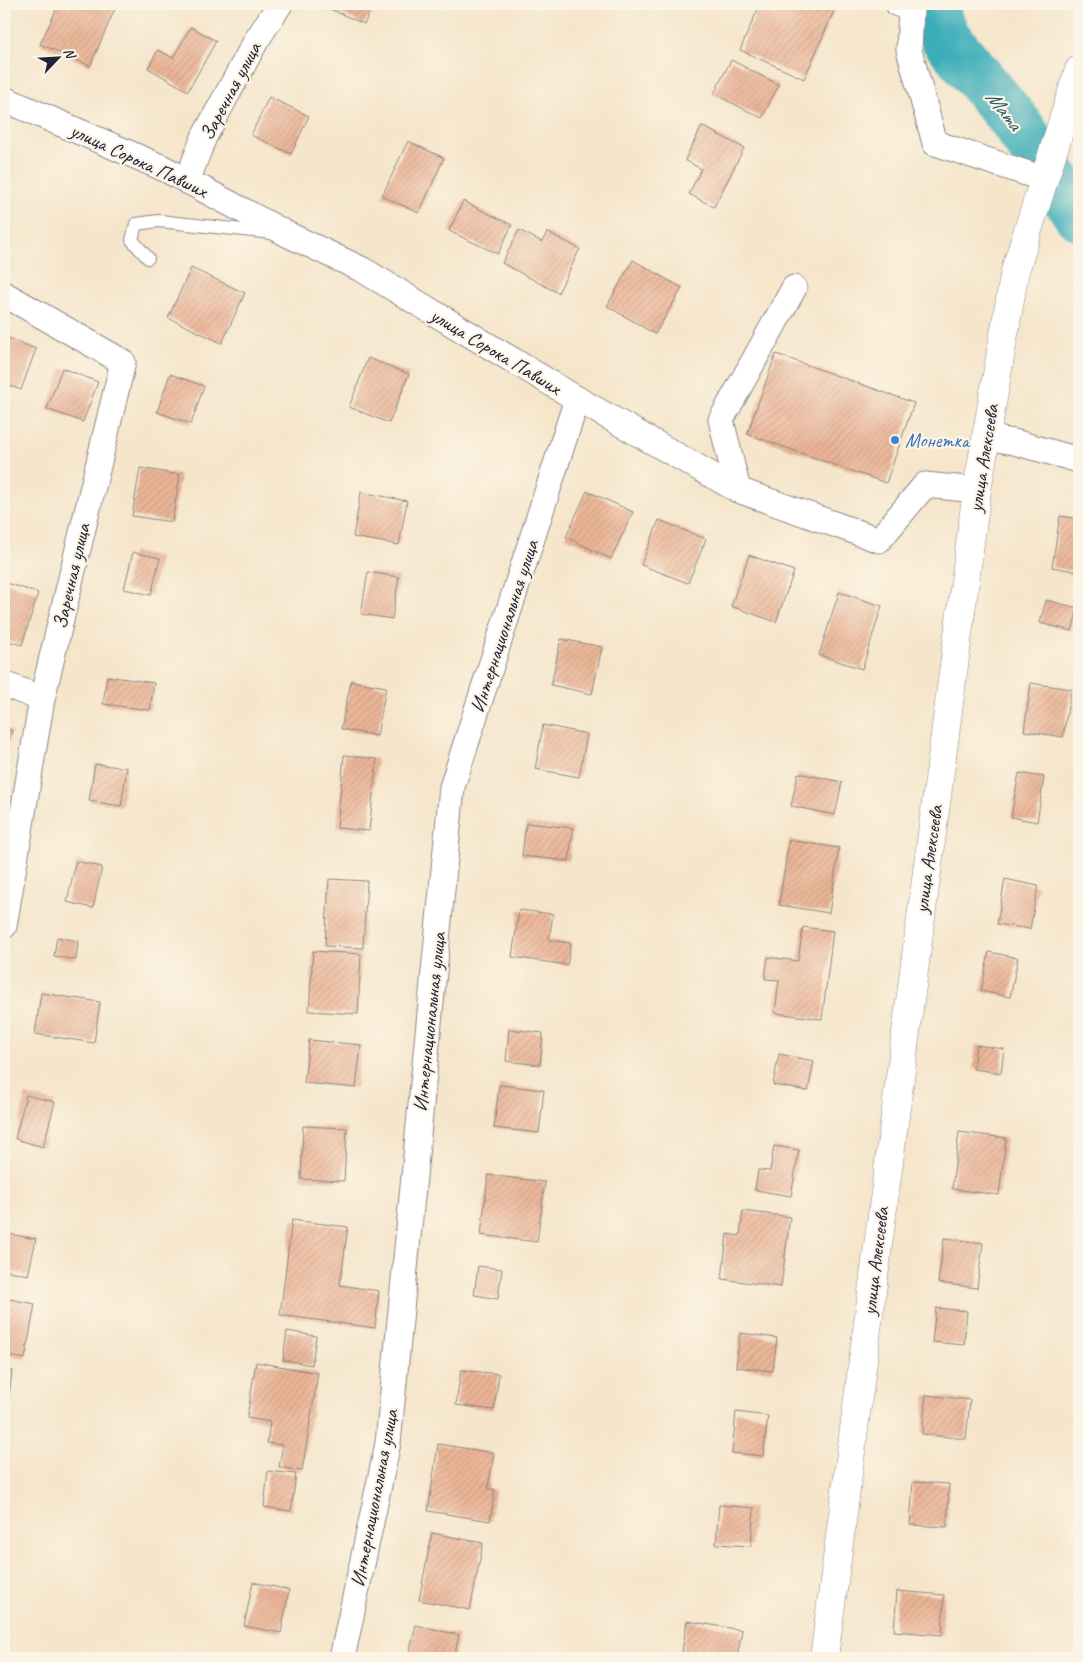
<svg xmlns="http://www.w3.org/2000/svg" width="1083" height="1662" viewBox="0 0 1083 1662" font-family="Caveat,sans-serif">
<defs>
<pattern id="building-hatch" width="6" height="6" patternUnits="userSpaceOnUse" patternTransform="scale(1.25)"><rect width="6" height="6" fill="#ebb597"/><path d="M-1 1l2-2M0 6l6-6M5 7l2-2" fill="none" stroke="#c99b83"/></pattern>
</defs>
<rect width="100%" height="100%" fill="#fcf5e5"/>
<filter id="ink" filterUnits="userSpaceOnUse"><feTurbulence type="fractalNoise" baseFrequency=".02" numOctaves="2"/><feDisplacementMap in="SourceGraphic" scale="10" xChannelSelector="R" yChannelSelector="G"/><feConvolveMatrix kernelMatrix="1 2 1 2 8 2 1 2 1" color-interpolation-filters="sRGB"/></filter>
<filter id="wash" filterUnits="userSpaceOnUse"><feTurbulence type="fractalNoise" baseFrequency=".0096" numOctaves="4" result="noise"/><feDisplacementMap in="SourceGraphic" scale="20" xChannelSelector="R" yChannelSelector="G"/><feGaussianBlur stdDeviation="1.12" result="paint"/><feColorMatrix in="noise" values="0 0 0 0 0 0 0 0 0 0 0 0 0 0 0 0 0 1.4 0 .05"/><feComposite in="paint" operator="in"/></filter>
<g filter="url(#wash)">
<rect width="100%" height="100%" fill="#f5e5ca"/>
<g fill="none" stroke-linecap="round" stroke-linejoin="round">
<polyline stroke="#3eaeb9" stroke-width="51" points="932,4 945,37 1016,123 1079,215"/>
</g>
<g id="blocks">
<g fill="url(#building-hatch)">
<polygon points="59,4 117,4 90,66 40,44"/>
<polygon points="319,4 374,4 364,24"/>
<polygon points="760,4 837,4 804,79 740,50"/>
<polygon points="191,27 216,41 188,91 148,68 158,50 173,58"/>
<polygon points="731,60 779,85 762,118 714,94"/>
<polygon points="269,97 309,116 291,154 251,135"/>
<polygon points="702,126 744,148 714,207 689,194 701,169 685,160"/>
<polygon points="408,141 444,158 419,213 382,196"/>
<polygon points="463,201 512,225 498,254 449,231"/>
<polygon points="519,230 542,242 547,232 580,249 558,293 502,263"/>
<polygon points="633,260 682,288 655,334 607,306"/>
<polygon points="191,268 245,293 222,343 168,318"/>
<polygon points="4,336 36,349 21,390 4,383"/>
<polygon points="776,354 914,403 886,483 747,434"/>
<polygon points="368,358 409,374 389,423 349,407"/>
<polygon points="62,368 98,382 83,422 47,409"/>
<polygon points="170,374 204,386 191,424 157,412"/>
<polygon points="140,468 180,475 172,522 132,516"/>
<polygon points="587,491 633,512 611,559 566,537"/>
<polygon points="361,492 407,501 399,545 353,537"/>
<polygon points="1060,516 1079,519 1079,572 1052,567"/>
<polygon points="659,520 706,539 688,583 641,565"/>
<polygon points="133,552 160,558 151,595 124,589"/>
<polygon points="749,555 794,571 776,622 731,606"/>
<polygon points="368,572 399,577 392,619 361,614"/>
<polygon points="4,582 38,593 22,645 4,640"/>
<polygon points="839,592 882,606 862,669 819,655"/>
<polygon points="1046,600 1078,608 1072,631 1040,623"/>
<polygon points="561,639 602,647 592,694 551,685"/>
<polygon points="107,676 154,683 150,710 103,704"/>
<polygon points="351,681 386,687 377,736 341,729"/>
<polygon points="1031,683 1071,689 1063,737 1024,731"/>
<polygon points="543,725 587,734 579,777 535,769"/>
<polygon points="4,728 12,731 4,755"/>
<polygon points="344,755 377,759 369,831 337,828"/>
<polygon points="95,764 127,768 121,806 89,801"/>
<polygon points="798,773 842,782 835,815 791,806"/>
<polygon points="1019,773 1044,777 1037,822 1011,817"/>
<polygon points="526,823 573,828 569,861 522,856"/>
<polygon points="789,840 839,848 829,913 779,905"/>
<polygon points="76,861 102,867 93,908 67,902"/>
<polygon points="329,879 367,881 363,948 325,946"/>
<polygon points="1005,879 1038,886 1030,929 997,924"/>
<polygon points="519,910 553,914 549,940 571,943 567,965 512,957"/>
<polygon points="803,927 833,931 822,1019 775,1013 779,980 765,979 768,957 798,961"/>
<polygon points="57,937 78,941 76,960 54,956"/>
<polygon points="313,951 361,954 358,1014 309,1011"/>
<polygon points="989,952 1018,958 1010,997 981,991"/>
<polygon points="41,993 100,1002 94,1043 35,1034"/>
<polygon points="509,1029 543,1033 540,1065 506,1061"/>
<polygon points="309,1040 361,1045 356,1088 304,1083"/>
<polygon points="976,1045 1004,1049 1001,1073 973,1069"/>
<polygon points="779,1054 814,1061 808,1091 773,1085"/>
<polygon points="499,1085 544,1090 539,1133 494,1128"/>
<polygon points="26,1095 55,1102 43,1147 15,1139"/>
<polygon points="303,1126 347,1128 344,1181 301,1179"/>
<polygon points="959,1132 1006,1138 999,1195 952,1189"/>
<polygon points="774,1146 799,1150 791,1196 755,1190 758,1170 770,1171"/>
<polygon points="488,1175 545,1182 537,1242 481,1235"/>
<polygon points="743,1211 790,1217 781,1287 722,1279 727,1234 740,1236"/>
<polygon points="292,1220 348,1227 340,1285 379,1291 375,1328 280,1315"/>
<polygon points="4,1233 36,1239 28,1275 4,1270"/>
<polygon points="944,1238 983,1243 977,1288 938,1283"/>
<polygon points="478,1266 502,1269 498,1299 474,1295"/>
<polygon points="4,1298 35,1304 25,1359 4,1355"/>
<polygon points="936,1308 967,1311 964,1345 932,1342"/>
<polygon points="287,1331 316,1336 312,1365 283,1360"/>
<polygon points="740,1333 777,1338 773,1371 736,1367"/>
<polygon points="256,1362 318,1373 302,1471 279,1467 283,1445 267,1443 270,1422 247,1418"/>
<polygon points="4,1370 12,1371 5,1430 4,1430"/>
<polygon points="461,1370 499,1374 494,1410 456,1405"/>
<polygon points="926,1395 970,1400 966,1439 922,1434"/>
<polygon points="736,1412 768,1416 763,1456 732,1453"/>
<polygon points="438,1444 494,1453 488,1488 495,1490 490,1521 428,1511"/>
<polygon points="268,1471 296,1474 291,1511 264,1507"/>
<polygon points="913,1482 949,1484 947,1527 910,1525"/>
<polygon points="719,1505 754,1508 751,1546 716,1544"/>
<polygon points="432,1533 483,1543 470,1610 419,1600"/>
<polygon points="253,1582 289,1590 281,1633 244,1626"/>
<polygon points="897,1591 944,1595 942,1635 894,1631"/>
<polygon points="687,1621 742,1630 737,1658 681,1658"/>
<polygon points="416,1625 459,1635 454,1658 408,1658"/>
</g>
</g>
</g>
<g filter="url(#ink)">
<use href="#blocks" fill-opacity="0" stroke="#8c8482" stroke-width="1"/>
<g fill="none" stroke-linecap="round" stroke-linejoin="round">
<g stroke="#8c8482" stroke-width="14">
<polyline id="lane" points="148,258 132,240 136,224 159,221 271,233"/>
</g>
<g stroke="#8c8482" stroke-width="27">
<g id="street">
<polyline points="898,4 911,9 909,50 935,143 1044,179"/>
<polyline points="4,99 163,168 289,235 363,270 577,399 738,490 879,540 925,485 977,490"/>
<polyline points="187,181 204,137 256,41 280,4"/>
<polyline points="4,294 123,362 42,699 4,926"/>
<polyline points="986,437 1014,442 1079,460"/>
<polyline points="738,490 721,420 794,288"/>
<polyline points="4,684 42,699"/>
<polyline points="342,1658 388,1443 452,787 577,399"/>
</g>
</g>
<g stroke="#8c8482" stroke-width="29">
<polyline id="secondary" points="824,1658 977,490 1015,271 1079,70"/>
</g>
<use href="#lane" stroke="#fff" stroke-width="12"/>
<use href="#street" stroke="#fff" stroke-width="25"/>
<use href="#secondary" stroke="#fff" stroke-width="28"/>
</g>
</g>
<circle fill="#3f7fe0" stroke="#fcf5e5" stroke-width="2" cx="895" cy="440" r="5"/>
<g text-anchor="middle" stroke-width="4.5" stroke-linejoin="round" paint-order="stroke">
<g font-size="20" fill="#22223b" stroke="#fcf5e5">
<text transform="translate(230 91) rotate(-62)" y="7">Заречная улица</text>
<text transform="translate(139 160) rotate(25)" y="7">улица Сорока Павших</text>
<text transform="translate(496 351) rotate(31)" y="7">улица Сорока Павших</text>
<text transform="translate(983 458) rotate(-81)" y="7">улица Алексеева</text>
<text transform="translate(71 576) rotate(-77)" y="7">Заречная улица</text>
<text transform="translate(504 626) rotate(-72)" y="7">Интернациональная улица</text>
<text transform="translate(928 859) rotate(-82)" y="7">улица Алексеева</text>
<text transform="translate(429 1022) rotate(-84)" y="7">Интернациональная улица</text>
<text transform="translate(875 1261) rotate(-83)" y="7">улица Алексеева</text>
<text transform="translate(374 1498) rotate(-79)" y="7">Интернациональная улица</text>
</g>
<g font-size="20" fill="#366cbe" stroke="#fcf5e5" text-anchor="start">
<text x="905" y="447">Монетка</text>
</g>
<g font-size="21" font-style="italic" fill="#2d5a6d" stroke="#fcf5e5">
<text transform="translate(1004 110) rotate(52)" y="7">Мата</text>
</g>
</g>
<rect width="1083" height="1662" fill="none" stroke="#fcf5e5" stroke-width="20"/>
<g transform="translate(58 58) rotate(65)" stroke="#fcf5e5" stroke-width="4" paint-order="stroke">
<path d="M0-4L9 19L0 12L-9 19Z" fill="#22223b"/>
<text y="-8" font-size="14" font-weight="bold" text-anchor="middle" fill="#22223b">N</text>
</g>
</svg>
